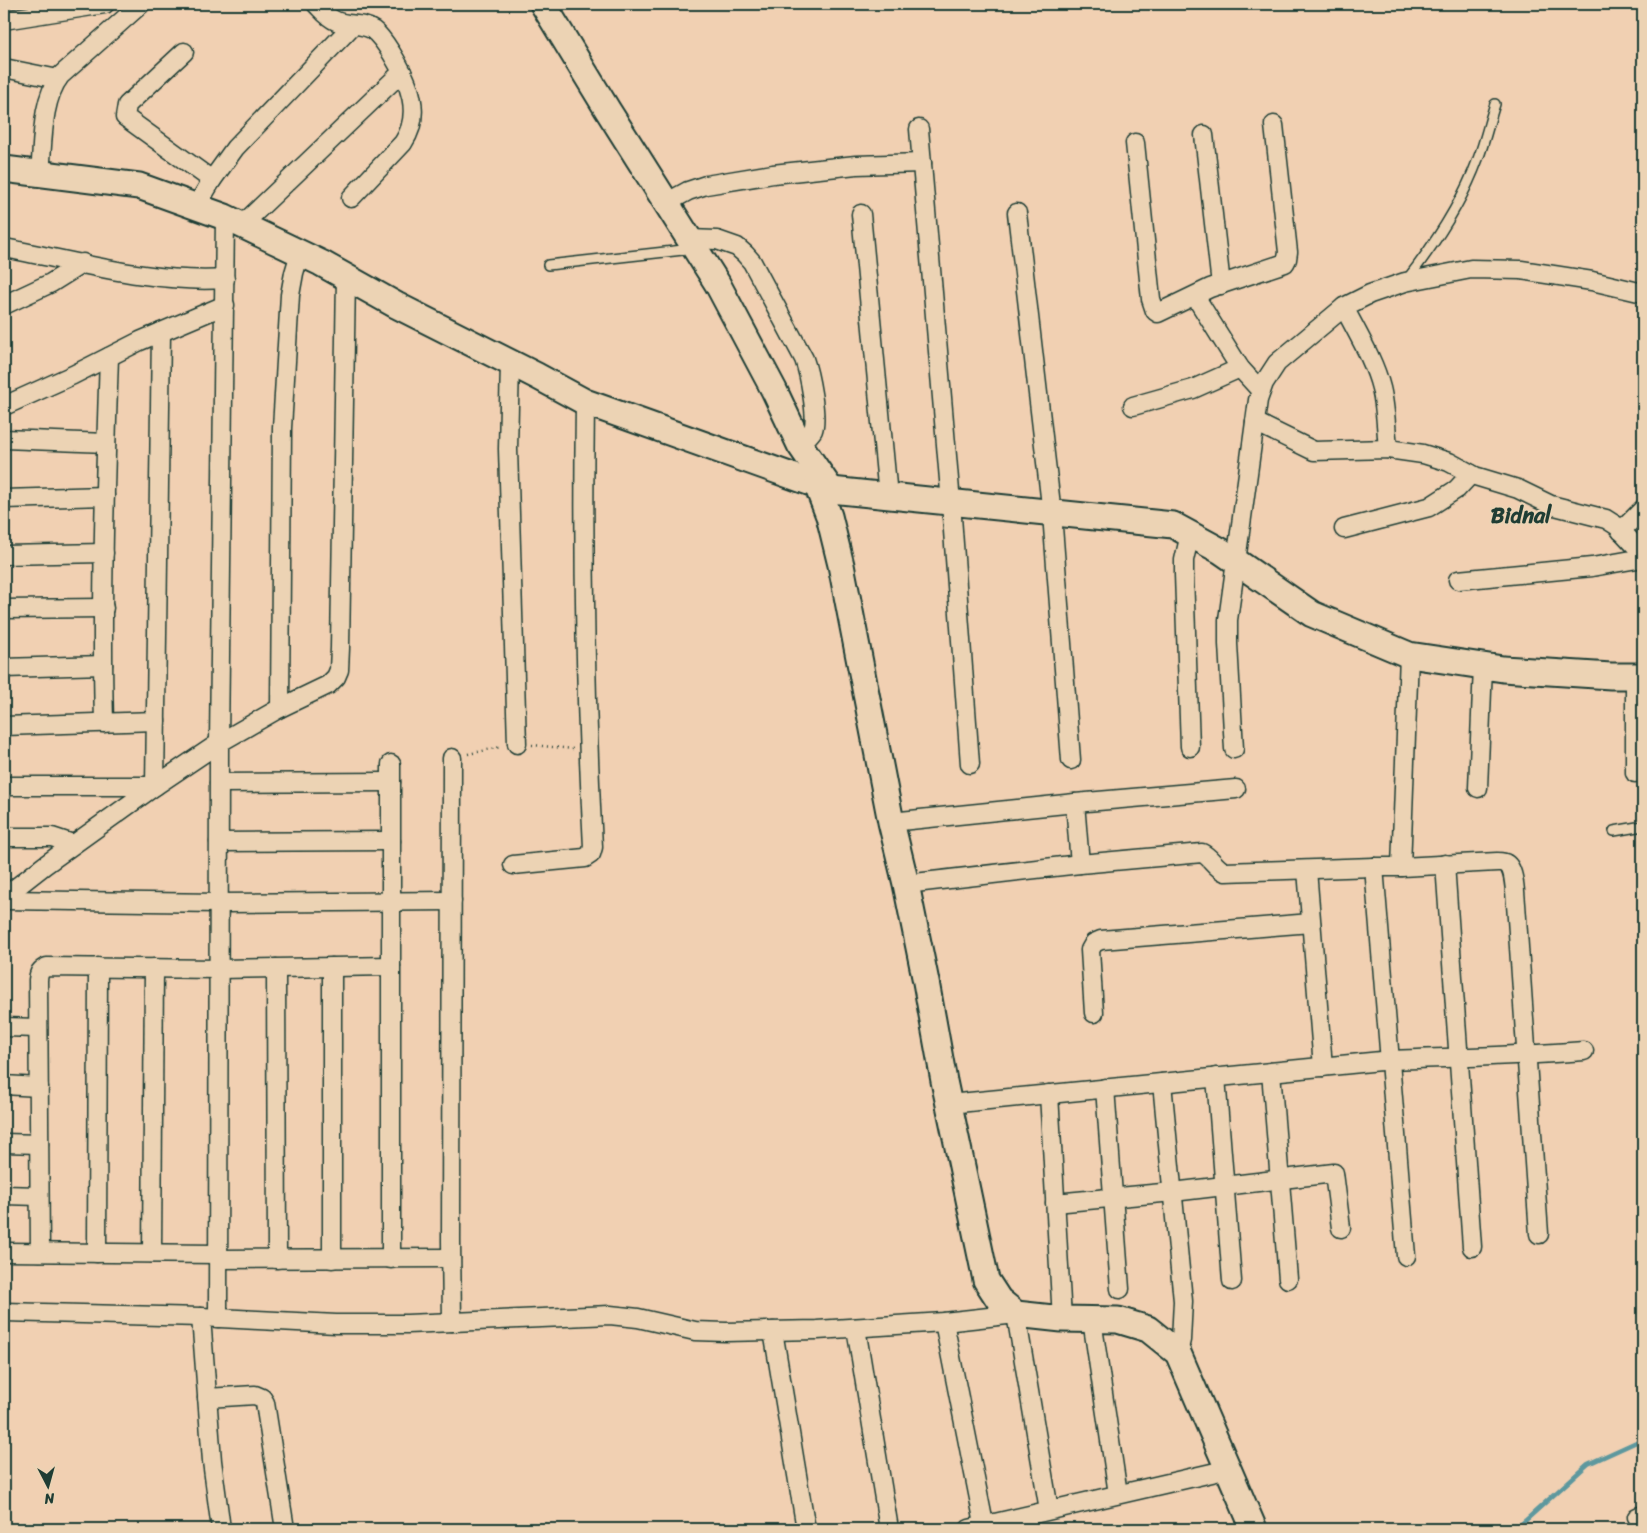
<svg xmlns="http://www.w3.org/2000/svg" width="1647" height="1533" viewBox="0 0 1647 1533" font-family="Sriracha,sans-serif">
<rect width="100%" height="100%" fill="#f1d0b2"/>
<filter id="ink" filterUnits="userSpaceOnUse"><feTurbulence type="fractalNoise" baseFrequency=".02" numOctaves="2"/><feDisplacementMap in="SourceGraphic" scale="10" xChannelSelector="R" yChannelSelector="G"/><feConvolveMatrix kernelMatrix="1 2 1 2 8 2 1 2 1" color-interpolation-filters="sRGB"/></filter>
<g filter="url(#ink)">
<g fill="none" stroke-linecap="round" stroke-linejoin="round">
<polyline stroke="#5d989e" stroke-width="4.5" points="1516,1529 1588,1464 1643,1439"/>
<g stroke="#1f3d34" stroke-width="12">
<g id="lane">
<polyline points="548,265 692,249"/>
<path d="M1406,281C1434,245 1462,203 1478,159C1485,141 1489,122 1495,104"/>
<polyline points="1614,831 1643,826"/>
</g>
</g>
<g stroke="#1f3d34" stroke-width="21">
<g id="street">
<path d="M316,4C322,10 328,18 336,21C347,26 363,23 373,30C381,36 387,46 392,54C409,82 423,113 403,143L351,198"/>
<polyline points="4,20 105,4"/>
<polyline points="184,52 127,105 125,117 212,180"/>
<polyline points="4,68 58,79"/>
<polyline points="919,129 951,503 970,764"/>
<polyline points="1204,135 1221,285"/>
<polyline points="1135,143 1151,299 1155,311 1158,313 1210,288 1285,263 1287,259 1288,252 1274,125"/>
<path d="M40,174C43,143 41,101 60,76L141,4"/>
<polyline points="666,203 688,191 706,185 773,174 856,165 922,163"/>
<polyline points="196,207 212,180 235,148 353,25"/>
<polyline points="1017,213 1052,514 1071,760"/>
<polyline points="861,214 888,496"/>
<polyline points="242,225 402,72"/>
<path d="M689,239L717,240L737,247L745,254L752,262L804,359C809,373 818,417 813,430C810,435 804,440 800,445"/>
<path d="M4,248C75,261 152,284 225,279"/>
<polyline points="1195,296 1240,368 1261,391"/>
<polyline points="4,305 51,283 83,263"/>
<path d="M1344,307C1357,333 1374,360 1381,388C1386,408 1386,429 1388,449"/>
<polyline points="510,362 508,449 517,744"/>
<polyline points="4,406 73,375 140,341 225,305"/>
<polyline points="1133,406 1193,389 1240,368"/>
<polyline points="1255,422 1314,451 1388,449 1423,454 1449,462 1475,476 1518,489 1551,505 1606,519 1617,526 1643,554"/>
<polyline points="4,439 106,443"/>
<polyline points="4,499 105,496"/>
<polyline points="1344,529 1429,507 1457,489 1471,474"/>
<polyline points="1621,531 1643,509"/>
<polyline points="4,555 104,553"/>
<polyline points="1458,580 1592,567 1643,558"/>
<polyline points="4,609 104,608"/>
<polyline points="4,668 103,665"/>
<polyline points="1635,676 1635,773"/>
<polyline points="280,708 282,428 290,295 294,273 300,253"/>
<path d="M104,723C101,601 105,478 109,357"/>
<polyline points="4,726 156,721"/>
<polyline points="1190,747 1184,574 1184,560 1190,534"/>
<polyline points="1234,749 1228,644 1228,620 1258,400 1264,383 1277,363 1344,307 1370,294 1405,282 1471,269 1521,270 1592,281 1643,293"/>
<polyline points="452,758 451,1241 452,1322"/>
<polyline points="219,783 391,782"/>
<polyline points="4,786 155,786 219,743 280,708 328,685 336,677 339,670 340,648 346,277"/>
<polyline points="1478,788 1483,666"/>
<polyline points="1075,803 1080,864"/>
<polyline points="891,822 1075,803 1236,789"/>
<polyline points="4,837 52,837 73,844"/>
<polyline points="219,842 391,841"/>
<polyline points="1445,864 1472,1247"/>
<path d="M513,865L585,858L591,854L593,847C585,698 583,550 585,402"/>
<path d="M1401,867L1497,862C1498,862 1504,862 1505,863C1515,867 1515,895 1516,904L1539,1234"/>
<polyline points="1307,870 1323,1067"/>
<path d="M906,884L1080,864L1202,853C1211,857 1215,868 1225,872L1374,867"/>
<polyline points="4,897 45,865 155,786 161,332"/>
<polyline points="4,900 219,903 452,901"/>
<polyline points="332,967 332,1259"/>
<polyline points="276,968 277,1259"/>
<polyline points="1094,1013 1090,950 1094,943 1101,940 1311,923"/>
<polyline points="4,1027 38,1028"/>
<polyline points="1271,1072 1288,1279"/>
<polyline points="1216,1077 1232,1281"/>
<polyline points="1162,1083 1183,1301 1181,1340 1178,1353"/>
<polyline points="4,1085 39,1087"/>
<polyline points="1105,1088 1120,1289"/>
<polyline points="1049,1094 1062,1319"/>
<path d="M949,1104L1391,1060C1455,1057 1520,1056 1584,1051"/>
<polyline points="4,1143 39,1144"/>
<polyline points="4,1195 39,1196"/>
<polyline points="1055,1203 1173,1192 1334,1173 1341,1228"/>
<polyline points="4,1252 218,1254"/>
<path d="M40,1252L38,980C39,972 40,970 47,967L219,969L391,966"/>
<polyline points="97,1253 98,967"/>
<polyline points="152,1253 154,968"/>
<polyline points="1406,1256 1374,867 1401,867 1409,655"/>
<polyline points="218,1259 451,1258"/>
<polyline points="391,1259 391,764"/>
<polyline points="4,1312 201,1317 336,1324 407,1324 610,1315 638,1318 695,1331 726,1332 817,1330 944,1322 1016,1314 1049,1510"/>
<polyline points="201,1317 212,1461 221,1529"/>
<polyline points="218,1318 219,743 225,217"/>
<polyline points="1092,1320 1118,1494"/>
<polyline points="944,1322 985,1529"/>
<polyline points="856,1328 889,1529"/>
<polyline points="773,1331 806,1529"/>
<polyline points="207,1398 255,1395 262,1398 265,1403 285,1529"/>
<polyline points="1637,1517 1643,1515"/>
<polyline points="969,1529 1229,1469"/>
</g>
</g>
<g stroke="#1f3d34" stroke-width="29">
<g id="secondary">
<polyline points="543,4 607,109 717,283 774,390 800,445 831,490"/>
<polyline points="4,169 139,186 225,217 321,263 396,305 537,376 585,402 831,490 1173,525 1221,551 1312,614 1409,655 1503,669 1611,676 1643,676"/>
<polyline points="817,485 829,516 841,565 891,822 906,884 926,982 944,1081 986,1280 999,1300 1016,1314 1062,1319 1118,1320 1148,1329 1178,1353 1254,1529"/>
</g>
</g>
<g stroke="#1f3d34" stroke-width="2.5" stroke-dasharray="1 4" stroke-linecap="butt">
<polyline points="532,745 574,749"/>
<polyline points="468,754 501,747"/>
</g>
<use href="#lane" stroke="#ecd3b4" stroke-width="9"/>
<use href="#street" stroke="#ecd3b4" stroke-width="18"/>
<use href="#secondary" stroke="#ecd3b4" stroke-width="25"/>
</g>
</g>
<g text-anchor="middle" stroke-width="4" stroke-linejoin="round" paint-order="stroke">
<g font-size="22" font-weight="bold" fill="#1f3d34" stroke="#ecd3b4">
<text x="1521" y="523">Bidnal</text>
</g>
</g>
<rect width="1647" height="1533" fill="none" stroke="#ecd3b4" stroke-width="20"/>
<rect x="10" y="10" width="1627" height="1513" fill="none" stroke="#1f3d34" stroke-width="2" filter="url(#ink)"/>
<g transform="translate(48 1486) rotate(174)" stroke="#ecd3b4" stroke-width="4" paint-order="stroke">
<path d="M0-4L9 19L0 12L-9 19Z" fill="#1f3d34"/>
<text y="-8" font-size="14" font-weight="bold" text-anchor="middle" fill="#1f3d34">N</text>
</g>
</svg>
